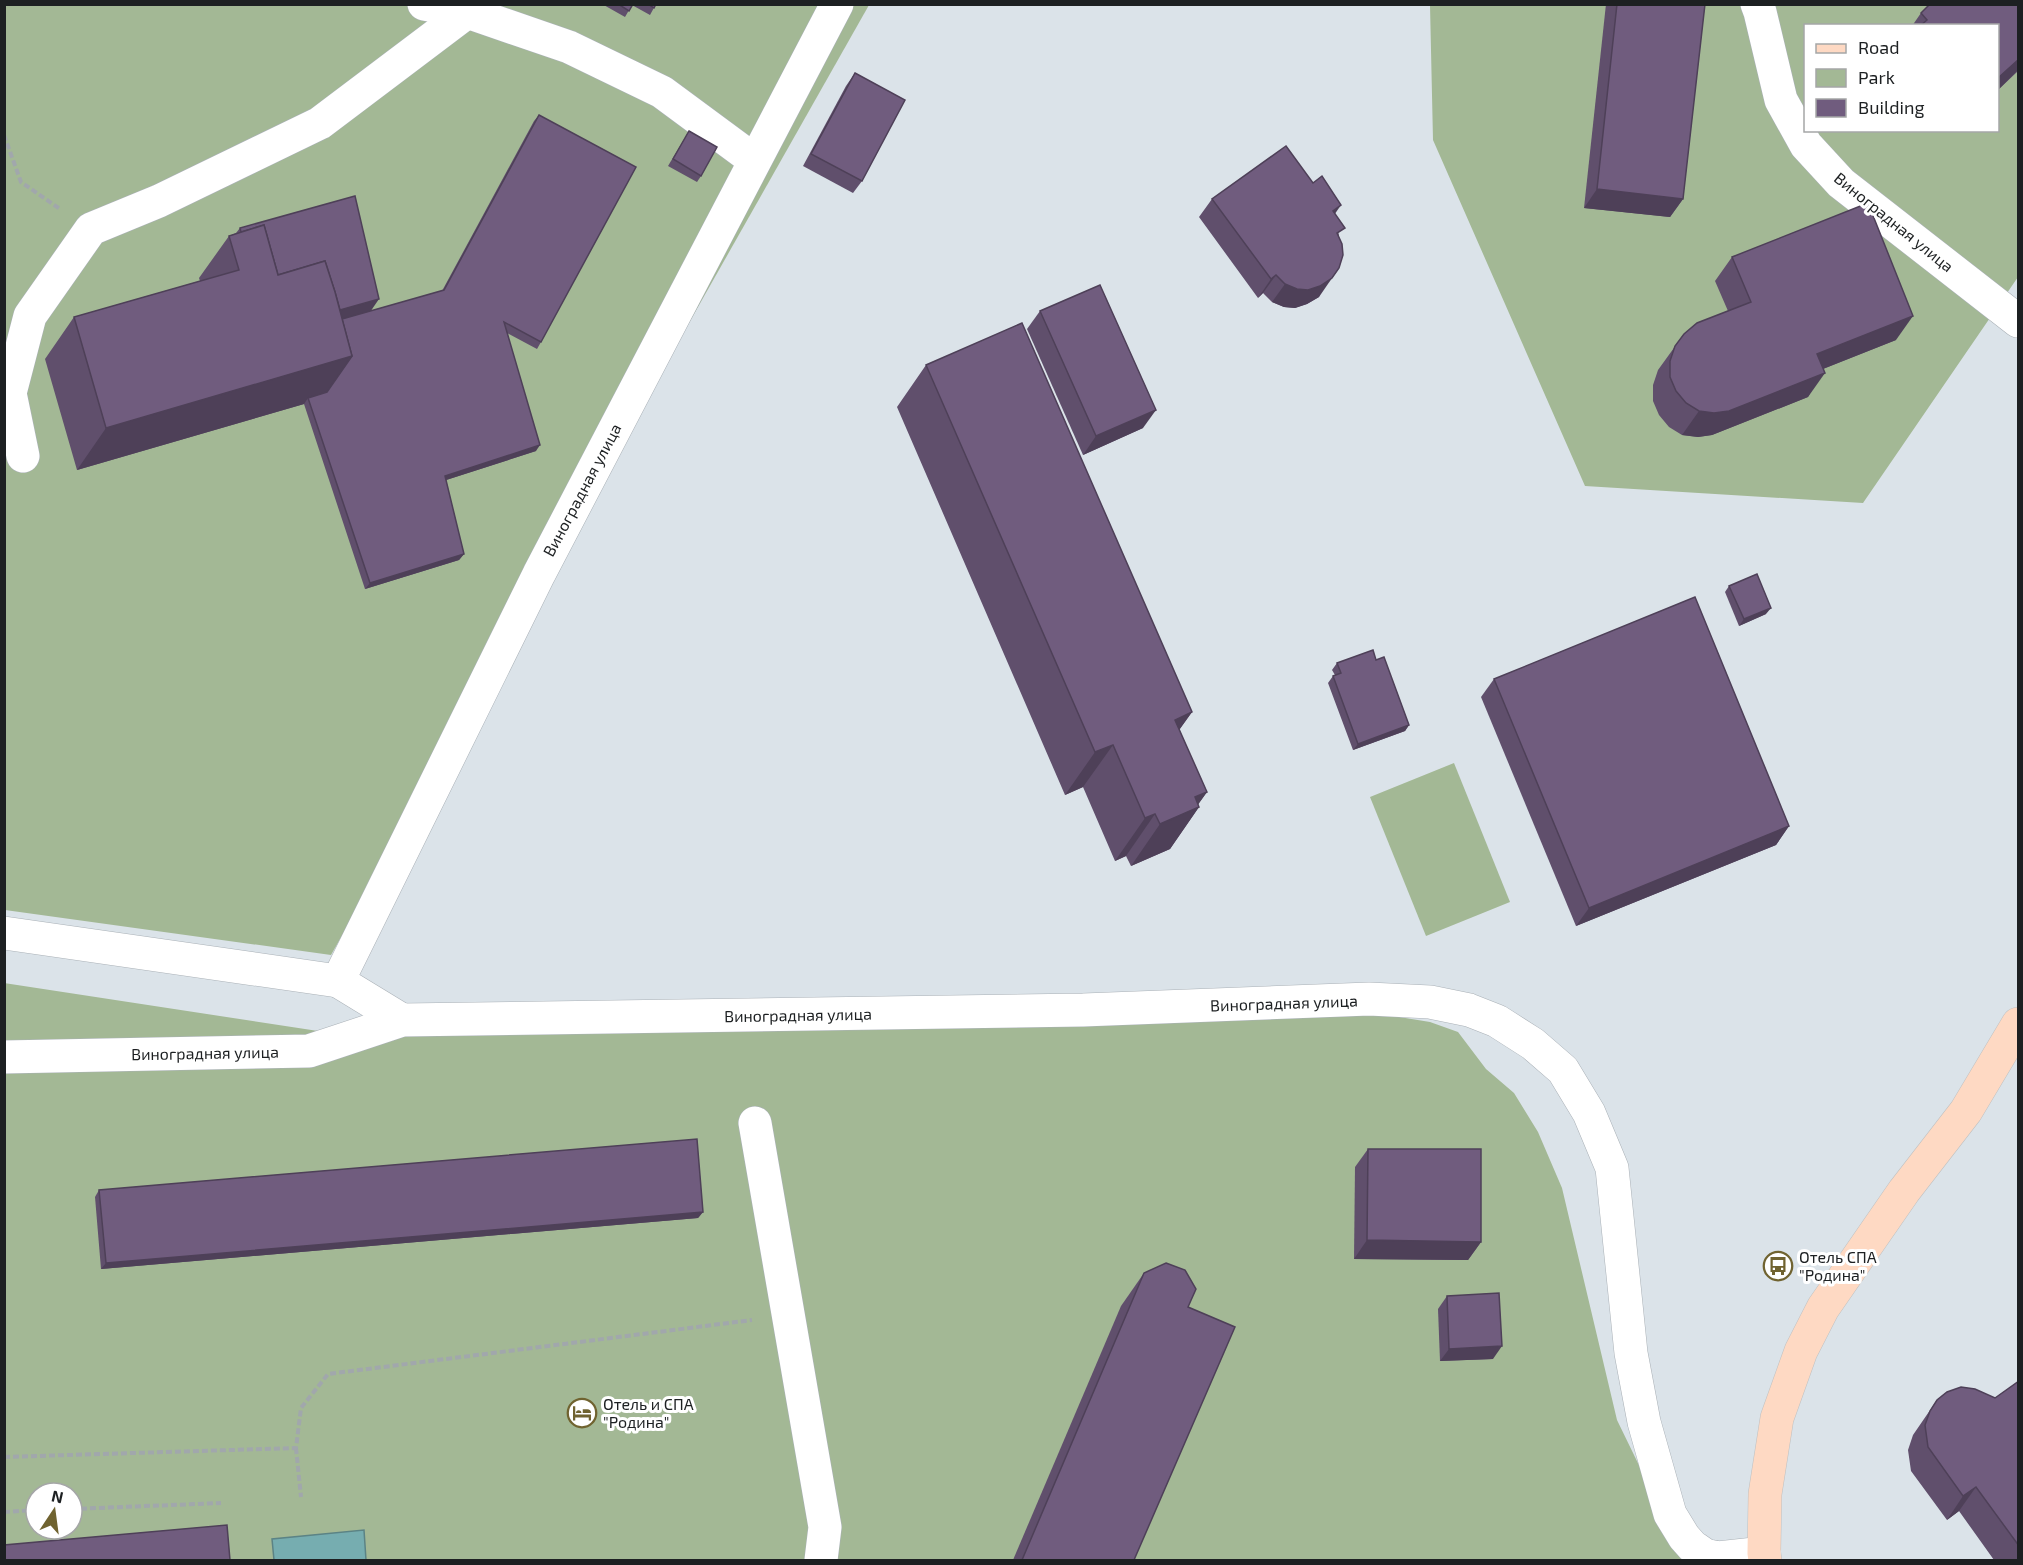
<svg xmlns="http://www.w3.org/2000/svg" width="2023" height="1565" viewBox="0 0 2023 1565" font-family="'Exo 2',sans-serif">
<rect width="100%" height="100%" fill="#dbe3e9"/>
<g fill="#a3b895" fill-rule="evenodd">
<polygon points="5,5 869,5 331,955 5,910"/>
<path d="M1430,5H2018V277L1863,503L1585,486L1433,140ZM1806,26H1998V130H1806Z"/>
<polygon points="1454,763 1510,902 1426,936 1370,797"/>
<path d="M4,983L318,1031L1329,1011L1393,1016L1430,1022L1458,1032L1486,1069L1514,1093L1538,1132L1562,1188L1617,1420L1685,1560H5ZM36,1493H72V1529H36Z"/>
</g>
<polygon fill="#76adb0" stroke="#5b8385" stroke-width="1.5" points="364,1530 366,1560 274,1560 272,1539"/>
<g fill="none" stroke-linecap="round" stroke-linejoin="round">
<g stroke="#aab1b7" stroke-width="34">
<g id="minor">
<polyline points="424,4 467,12 569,47 662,92 754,160"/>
<polyline points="1757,4 1760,12 1781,100 1806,145 1841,183 2018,321"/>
<polyline points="23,456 10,393 30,316 91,229 159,201 320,123 467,12"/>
<polyline points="4,933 338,981"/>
<polyline points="402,1020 338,981 539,574 837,4"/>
<polyline points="4,1057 309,1051 402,1020 1083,1010 1369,999 1430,1002 1469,1010 1497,1021 1533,1044 1563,1070 1589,1113 1612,1168 1631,1353 1644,1422 1670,1514 1684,1537 1692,1546 1705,1555 1718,1558 1764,1553"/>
<polyline points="755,1123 825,1527 821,1560"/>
</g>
</g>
<g stroke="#c0c1c1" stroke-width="34">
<polyline id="major" points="1765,1560 1764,1553 1765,1494 1777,1418 1801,1351 1823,1308 1904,1191 1966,1111 2018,1024"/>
</g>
<g stroke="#a1a7ac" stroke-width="4" stroke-dasharray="6 3" stroke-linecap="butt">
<polyline points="4,135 21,182 60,209"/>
<polyline points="296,1448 301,1497"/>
<polyline points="4,1457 296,1448 301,1408 328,1374 752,1320"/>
<polyline points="72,1509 221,1503"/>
<polyline points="4,1512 36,1510"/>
</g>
<use href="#minor" stroke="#fff" stroke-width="33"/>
<use href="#major" stroke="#fed9c3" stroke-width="33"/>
</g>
<g fill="#604f6c">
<polygon points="602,4 656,4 650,15 632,5 625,17"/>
<polygon points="1606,4 1705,4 1683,199 1670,217 1584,208"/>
<polygon points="2019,4 2019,74 2017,72 1998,90 1998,26 1912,26 1921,13"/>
<polygon points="855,73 862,181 853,193 803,166 846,86"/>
<polygon points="539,115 541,342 537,349 507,333 536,451 446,480 464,554 459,560 365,589 304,404 77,470 45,359 74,317 200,281 199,278 229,236 236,233 240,228 371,311 442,291 534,121"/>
<polygon points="689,131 701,176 697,182 668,166"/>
<polygon points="1212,199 1335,214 1339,236 1319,297 1307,304 1295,308 1284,307 1272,302 1263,293 1258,298 1199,217"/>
<polygon points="1732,257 1896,340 1823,369 1808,397 1712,435 1698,437 1682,435 1669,427 1659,415 1653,401 1653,385 1658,370 1684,334 1728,311 1715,281"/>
<polygon points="1040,311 1143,428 1083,455 1027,329"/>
<polygon points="926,365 1192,712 1179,730 1207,792 1198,804 1199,807 1170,849 1131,866 1126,856 1115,861 1083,787 1065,795 897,407"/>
<polygon points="1729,586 1766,614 1739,626 1725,592"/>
<polygon points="1376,660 1409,725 1405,731 1353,750 1328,683 1333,676 1335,675 1332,670 1337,663"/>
<polygon points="1494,679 1789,826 1776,845 1576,926 1481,697"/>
<polygon points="1368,1149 1481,1242 1468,1260 1354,1259 1355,1167"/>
<polygon points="99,1190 703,1212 698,1218 101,1269 95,1197"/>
<polygon points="1144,1273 1188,1307 1134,1560 1013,1560 1121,1306"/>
<polygon points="1447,1296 1493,1359 1440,1361 1438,1309"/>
<polygon points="2019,1381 2019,1560 1994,1560 1959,1511 1947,1520 1911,1471 1908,1450 1913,1435 1937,1400 1995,1398"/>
</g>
<g fill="#4e4058">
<polygon points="2019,59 2019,69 1998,90 1998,78"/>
<polygon points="1597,189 1683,199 1670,217 1584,208"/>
<polygon points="1341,205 1328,224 1333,211"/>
<polygon points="1339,268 1319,297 1307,304 1295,308 1284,307 1272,302 1285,284"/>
<polygon points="1276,275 1263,293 1258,298 1271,279"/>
<polygon points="379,299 366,318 312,333 319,316"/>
<polygon points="1913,316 1896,340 1800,378 1817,354"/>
<polygon points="352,356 323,399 308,398 304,404 77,470 106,428"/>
<polygon points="1825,373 1808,397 1712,435 1698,437 1682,435 1699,411"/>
<polygon points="1156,410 1143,428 1083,455 1096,436"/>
<polygon points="540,445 536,451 440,482 445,476"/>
<polygon points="464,554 459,560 365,589 370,583"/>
<polygon points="1771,608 1766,614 1739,626 1744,619"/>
<polygon points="1192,712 1162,754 1175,720"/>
<polygon points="1409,725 1405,731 1353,750 1358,744"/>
<polygon points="1113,745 1083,787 1065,795 1095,752"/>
<polygon points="1207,792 1195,809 1199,807 1170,849 1131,866 1160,824 1195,797"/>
<polygon points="1155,814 1126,856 1115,861 1145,818"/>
<polygon points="1789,826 1776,845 1576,926 1589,908"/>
<polygon points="703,1212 698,1218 101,1269 106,1263"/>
<polygon points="1367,1240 1481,1242 1468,1260 1354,1259"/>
<polygon points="1502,1346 1493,1359 1440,1361 1449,1349"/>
<polygon points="1976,1487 1959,1511 1947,1520 1963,1496"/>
</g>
<g fill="#705c7e" stroke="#4e4058" stroke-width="1.5">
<polygon points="618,4 633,4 629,11"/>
<polygon points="648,4 656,4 654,8"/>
<polygon points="1617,4 1705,4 1683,199 1597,189"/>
<polygon points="1930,4 2019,4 2019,59 1998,78 1998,26 1920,26 1927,20 1921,13"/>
<polygon points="855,73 905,100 862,181 811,154"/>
<polygon points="539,115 636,167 541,342 504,322 540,445 445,476 464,554 370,583 308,398 327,392 352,356 342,319 444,290"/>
<polygon points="689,131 717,147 701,176 673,159"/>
<polygon points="1286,146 1313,183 1322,176 1341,205 1333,211 1345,228 1337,233 1342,244 1343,255 1339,268 1332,278 1320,286 1308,290 1297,289 1285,284 1276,275 1271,279 1212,199"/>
<polygon points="355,196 379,299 340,310 335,292 325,261 278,275 264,225 241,232 240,228"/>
<polygon points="1868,203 1913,316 1817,354 1825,373 1729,411 1714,413 1699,411 1686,403 1676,391 1670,377 1670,361 1675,346 1684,334 1697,323 1751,302 1732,257"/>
<polygon points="264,225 278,275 325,261 335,292 352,356 106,428 74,317 239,270 229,236"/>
<polygon points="1100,285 1156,410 1096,436 1040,311"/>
<polygon points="1022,323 1192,712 1175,720 1207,792 1195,797 1199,807 1160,824 1155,814 1145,818 1113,745 1095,752 926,365"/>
<polygon points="1757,574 1771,608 1744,619 1729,586"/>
<polygon points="1695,597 1789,826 1589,908 1494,679"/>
<polygon points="1373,650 1376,660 1384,657 1409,725 1358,744 1333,676 1341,673 1337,663"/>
<polygon points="697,1139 703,1212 106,1263 99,1190"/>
<polygon points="1368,1149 1481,1149 1481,1242 1367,1240"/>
<polygon points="1166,1263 1185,1270 1196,1289 1188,1307 1235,1327 1134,1560 1022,1560 1144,1273"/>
<polygon points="1499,1293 1502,1346 1449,1349 1447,1296"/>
<polygon points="2019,1381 2019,1546 1976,1487 1963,1496 1928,1447 1925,1425 1930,1411 1937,1400 1947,1392 1961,1387 1975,1389 1995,1398"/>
<polygon points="227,1525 230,1560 4,1560 4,1545"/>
</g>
<defs>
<g id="bus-ring" transform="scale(1.5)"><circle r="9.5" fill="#fff" stroke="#706330" stroke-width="1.5"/><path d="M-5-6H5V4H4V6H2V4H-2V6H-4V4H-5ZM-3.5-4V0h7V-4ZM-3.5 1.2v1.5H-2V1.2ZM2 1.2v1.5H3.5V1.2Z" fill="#706330"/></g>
<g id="hotel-ring" transform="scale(1.5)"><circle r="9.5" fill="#fff" stroke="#706330" stroke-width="1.5"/><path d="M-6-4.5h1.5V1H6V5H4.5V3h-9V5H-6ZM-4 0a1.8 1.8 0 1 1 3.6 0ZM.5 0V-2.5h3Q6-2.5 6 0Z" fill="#706330"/></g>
</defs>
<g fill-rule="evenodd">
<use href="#bus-ring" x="1778" y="1266"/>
<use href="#hotel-ring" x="582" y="1413"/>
</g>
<g text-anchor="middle" stroke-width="6" stroke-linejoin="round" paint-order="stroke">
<g font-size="16" fill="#1d2022" stroke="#fff">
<text transform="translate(1894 222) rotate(39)" y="6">Виноградная улица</text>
<text transform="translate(582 490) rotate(-62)" y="6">Виноградная улица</text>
<text transform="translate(1284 1003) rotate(-2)" y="6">Виноградная улица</text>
<text transform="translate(798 1015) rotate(-1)" y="6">Виноградная улица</text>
<text transform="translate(205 1053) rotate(-1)" y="6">Виноградная улица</text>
</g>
<g font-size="16" fill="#1d2022" stroke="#fff" text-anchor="start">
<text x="1799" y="1263">Отель СПА<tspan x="1799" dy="18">"Родина"</tspan></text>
<text x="603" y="1410">Отель и СПА<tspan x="603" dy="18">"Родина"</tspan></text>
</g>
</g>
<rect width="2023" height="1565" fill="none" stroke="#1d2022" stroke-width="12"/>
<rect x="1804" y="24" width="195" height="108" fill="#ffffff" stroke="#a5a6a7" stroke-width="1.5"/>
<rect x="1816" y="44" width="30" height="9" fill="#fed9c3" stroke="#a5a6a7" stroke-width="1.5"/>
<text x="1858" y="54" font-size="18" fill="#1d2022">Road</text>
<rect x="1816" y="69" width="30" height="18" fill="#a3b895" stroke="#a5a6a7" stroke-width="1.5"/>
<text x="1858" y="84" font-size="18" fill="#1d2022">Park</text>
<rect x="1816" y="99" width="30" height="18" fill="#705c7e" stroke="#a5a6a7" stroke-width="1.5"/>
<text x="1858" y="114" font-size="18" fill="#1d2022">Building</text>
<g transform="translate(54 1511) rotate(13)"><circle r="28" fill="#ffffff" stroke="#a5a6a7" stroke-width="1.5"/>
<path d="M0-4.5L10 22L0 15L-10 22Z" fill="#706330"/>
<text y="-9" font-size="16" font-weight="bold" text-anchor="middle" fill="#1d2022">N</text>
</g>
</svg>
